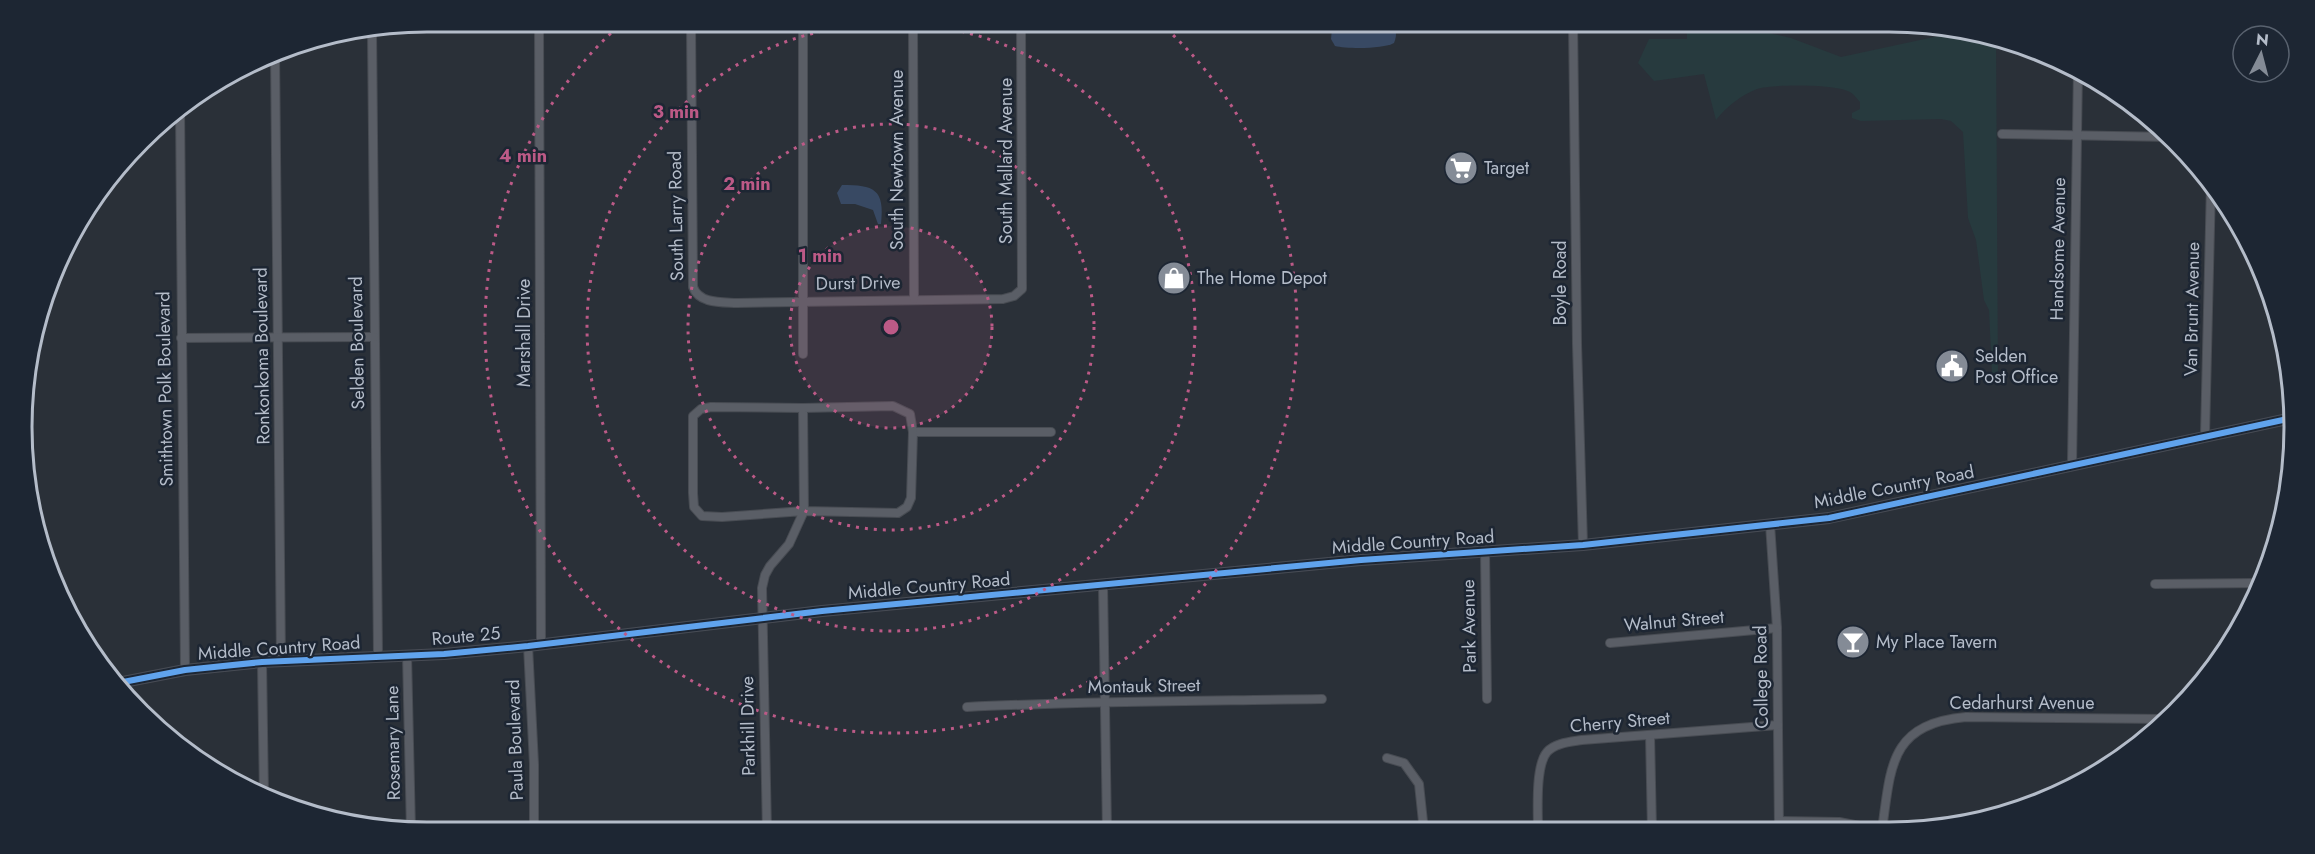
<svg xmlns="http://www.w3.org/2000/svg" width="2315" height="854" viewBox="0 0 2315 854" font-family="Jost,sans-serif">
<rect width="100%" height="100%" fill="#2a3038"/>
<path fill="#273a3e" d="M1687,21H1719L1791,38L1841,57L1962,31L1996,36L1998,385L1992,374L1989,310L1984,300L1976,240L1968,218L1963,132L1951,121L1941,119L1861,121L1852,118V113L1860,109V102C1857,99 1854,94 1850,92C1836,84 1773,84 1757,89C1740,96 1727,106 1716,120L1704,74L1654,81L1638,63L1649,39H1687Z"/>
<g fill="#384963">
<path d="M1343,21H1388C1396,28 1398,33 1394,43C1384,49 1347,49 1335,46L1331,39L1332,29Z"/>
<path d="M842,185C874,185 885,189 881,224H878L873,210L855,204H841L837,193Z"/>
</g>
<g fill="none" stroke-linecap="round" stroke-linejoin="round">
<g stroke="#484c53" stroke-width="10">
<g id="minor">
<polyline points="539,21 541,644"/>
<path d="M691,21L693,287C699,304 722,302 737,303L1003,299L1014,296L1022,289L1021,21"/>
<polyline points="803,21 803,354"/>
<polyline points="913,21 914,299"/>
<polyline points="1573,21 1577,344 1583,545"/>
<polyline points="372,30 378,656"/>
<polyline points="275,52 281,661"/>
<polyline points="180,107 185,670"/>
<polyline points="2002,134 2170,137"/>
<polyline points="181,338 374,337"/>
<polyline points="913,432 1051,432"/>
<polyline points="2205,435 2211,185"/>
<polyline points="2072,465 2078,69"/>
<polyline points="1770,524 1777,628 1779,830"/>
<polyline points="1485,552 1487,699"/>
<polyline points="2155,584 2259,583"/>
<polyline points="1103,585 1107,831"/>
<polyline points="1610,643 1777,628"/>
<polyline points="528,646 534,764 534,833"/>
<polyline points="407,655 411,831"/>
<polyline points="262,662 264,797"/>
<path d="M967,707C1085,701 1204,701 1322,699"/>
<polyline points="1650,735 1652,830"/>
<polyline points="1387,758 1404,763 1419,784 1424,831"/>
<polyline points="1779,821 1839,822 1880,830"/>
<path d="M1538,830C1538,812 1535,766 1547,752C1555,743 1570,742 1582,740L1778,725"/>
<path d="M1882,830C1891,765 1890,724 1966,717L2166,719"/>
<polyline points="767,832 762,588 765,575 770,566 789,544 804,511 803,408 893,406 910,414 913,432 911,498 907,507 898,513 804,511 722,517 702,516 694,507 693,493 693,416 701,409 711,407 803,408"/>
</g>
</g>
<g stroke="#484c55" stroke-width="12">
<polyline id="major" points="118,683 185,670 262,662 444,654 528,646 822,611 1361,560 1583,545 1829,518 2292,418"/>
</g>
<use href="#minor" stroke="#5a5e66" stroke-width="8"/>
<use href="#major" stroke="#5c6168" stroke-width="10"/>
<g stroke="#1d2633" stroke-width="10">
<polyline id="cycleway" points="118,683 185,670 262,662 444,654 528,646 822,611 1361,560 1583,545 1829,518 2292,418"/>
</g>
<use href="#cycleway" stroke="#60a3ed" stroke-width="6"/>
</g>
<circle cx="891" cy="327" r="101" fill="#bc5a87" fill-opacity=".12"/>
<g fill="none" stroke="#bc5a87" stroke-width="3" stroke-dasharray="3 6">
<circle cx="891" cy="327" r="101"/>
<circle cx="891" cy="327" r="203"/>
<circle cx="891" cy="327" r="304"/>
<path d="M1160 23A406 406 0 1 1 622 23"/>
</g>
<defs>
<g id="supermarket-disc" transform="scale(1.725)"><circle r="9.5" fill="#848b96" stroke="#1d2633"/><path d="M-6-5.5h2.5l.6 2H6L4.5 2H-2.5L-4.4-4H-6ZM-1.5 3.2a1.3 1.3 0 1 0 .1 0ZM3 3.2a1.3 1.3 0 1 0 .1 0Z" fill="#fff"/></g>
<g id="shop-disc" transform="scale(1.725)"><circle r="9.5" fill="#848b96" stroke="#1d2633"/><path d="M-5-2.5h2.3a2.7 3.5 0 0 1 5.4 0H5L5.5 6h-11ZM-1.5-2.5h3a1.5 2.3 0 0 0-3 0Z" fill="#fff"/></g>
<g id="civic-disc" transform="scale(1.725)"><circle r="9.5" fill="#848b96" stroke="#1d2633"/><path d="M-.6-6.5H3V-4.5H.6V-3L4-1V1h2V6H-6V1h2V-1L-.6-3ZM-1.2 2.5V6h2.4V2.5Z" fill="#fff"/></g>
<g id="bar-disc" transform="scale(1.725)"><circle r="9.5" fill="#848b96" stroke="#1d2633"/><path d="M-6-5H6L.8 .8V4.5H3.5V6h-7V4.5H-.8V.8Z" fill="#fff"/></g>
</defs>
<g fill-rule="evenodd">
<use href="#supermarket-disc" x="1461" y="168"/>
<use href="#shop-disc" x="1174" y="278"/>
<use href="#civic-disc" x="1952" y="366"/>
<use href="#bar-disc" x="1853" y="642"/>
</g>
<g text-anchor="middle" stroke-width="5" stroke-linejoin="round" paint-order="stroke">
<g font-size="18" fill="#b4bcc9" stroke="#1d2633">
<text transform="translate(897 160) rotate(-90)" y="6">South Newtown Avenue</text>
<text transform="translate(1006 161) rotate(-90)" y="6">South Mallard Avenue</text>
<text transform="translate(676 216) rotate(-91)" y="6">South Larry Road</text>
<text transform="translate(2058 249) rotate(-89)" y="6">Handsome Avenue</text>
<text transform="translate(858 283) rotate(-1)" y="6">Durst Drive</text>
<text transform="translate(1560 283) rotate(-90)" y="6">Boyle Road</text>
<text transform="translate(2192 309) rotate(-89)" y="6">Van Brunt Avenue</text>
<text transform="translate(524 333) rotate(-90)" y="6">Marshall Drive</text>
<text transform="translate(357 343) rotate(-91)" y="6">Selden Boulevard</text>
<text transform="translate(262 356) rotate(-91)" y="6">Ronkonkoma Boulevard</text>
<text transform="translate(165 389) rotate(-91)" y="6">Smithtown Polk Boulevard</text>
<text transform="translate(1894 487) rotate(-11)" y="6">Middle Country Road</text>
<text transform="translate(1413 542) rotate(-4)" y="6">Middle Country Road</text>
<text transform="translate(929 586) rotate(-5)" y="6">Middle Country Road</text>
<text transform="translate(1674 621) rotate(-5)" y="6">Walnut Street</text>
<text transform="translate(1469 626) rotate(-91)" y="6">Park Avenue</text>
<text transform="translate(466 636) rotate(-5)" y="6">Route 25</text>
<text transform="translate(279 648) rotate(-4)" y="6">Middle Country Road</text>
<text transform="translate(1761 677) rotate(-91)" y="6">College Road</text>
<text transform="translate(1144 686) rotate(-1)" y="6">Montauk Street</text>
<text x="2022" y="709">Cedarhurst Avenue</text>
<text transform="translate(1620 722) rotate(-5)" y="6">Cherry Street</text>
<text transform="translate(748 726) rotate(-91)" y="6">Parkhill Drive</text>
<text transform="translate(515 740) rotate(-92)" y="6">Paula Boulevard</text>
<text transform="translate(393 743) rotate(-91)" y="6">Rosemary Lane</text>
</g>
<g font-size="18" fill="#b4bcc9" stroke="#1d2633" text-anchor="start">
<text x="1484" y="174">Target</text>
<text x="1197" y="284">The Home Depot</text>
<text x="1975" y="362">Selden<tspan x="1975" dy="21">Post Office</tspan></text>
<text x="1876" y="648">My Place Tavern</text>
</g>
</g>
<path d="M0 0H2315V854H0ZM427 32H1889A395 395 0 0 1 2284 427V427A395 395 0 0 1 1889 822H427A395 395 0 0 1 32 427V427A395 395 0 0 1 427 32Z" fill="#1d2633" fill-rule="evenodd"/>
<path fill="none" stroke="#b4bcc9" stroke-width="3" d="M427 32H1889A395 395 0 0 1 2284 427V427A395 395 0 0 1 1889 822H427A395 395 0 0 1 32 427V427A395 395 0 0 1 427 32Z"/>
<circle cx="891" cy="327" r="9" fill="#bc5a87" stroke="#1d2633" stroke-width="3"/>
<g font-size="18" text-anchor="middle" font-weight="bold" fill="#bc5a87" stroke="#1d2633" stroke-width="5" stroke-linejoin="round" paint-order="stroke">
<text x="676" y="118">3 min</text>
<text x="523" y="162">4 min</text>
<text x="747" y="190">2 min</text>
<text x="820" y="262">1 min</text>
</g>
<g transform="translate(2261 54) rotate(6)"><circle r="28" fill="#1d2633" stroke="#59626f" stroke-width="1.5"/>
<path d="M0-4.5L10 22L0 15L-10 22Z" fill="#848b96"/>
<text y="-9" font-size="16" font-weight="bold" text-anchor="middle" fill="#b4bcc9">N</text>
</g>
</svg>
